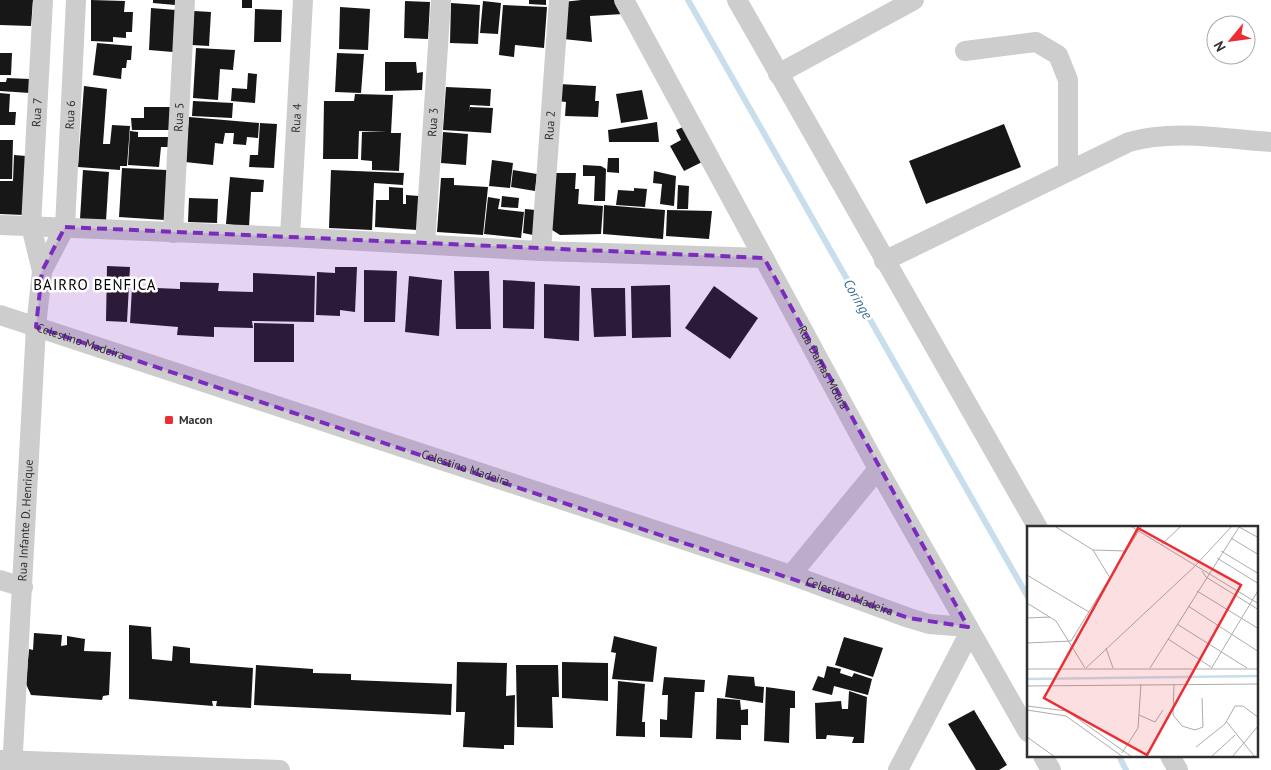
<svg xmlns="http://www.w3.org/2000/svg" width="1271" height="770" viewBox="0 0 1271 770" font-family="'PT Sans',sans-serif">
<rect width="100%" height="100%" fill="#fff"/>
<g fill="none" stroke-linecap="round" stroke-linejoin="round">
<g stroke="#c9deed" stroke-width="6">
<polyline points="688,0 1028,597"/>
<polyline points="1119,756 1126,770"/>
</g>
</g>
<g fill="#171717">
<polygon points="0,0 33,0 31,26 0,25"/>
<polygon points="91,0 125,1 124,12 133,12 132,32 126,32 126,38 113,37 113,42 91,41"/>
<polygon points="153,0 175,0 175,5 153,3"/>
<rect x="242" y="0" width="10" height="8"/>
<polygon points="529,0 546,0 546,5 529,4"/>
<polygon points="581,0 618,0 623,14 590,16 592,42 563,39 563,2"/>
<polygon points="405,1 430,2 428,39 404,38"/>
<polygon points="483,1 501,3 498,34 480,33"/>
<polygon points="451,3 480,5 478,44 450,43"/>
<polygon points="503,5 547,7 544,48 515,45 514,57 499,55"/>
<polygon points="340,7 370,9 368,50 339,49"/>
<polygon points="151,8 176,10 173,52 149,50"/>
<polygon points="255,9 282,10 281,42 254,42"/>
<polygon points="194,11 211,12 209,46 192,45"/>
<polygon points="97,43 132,46 131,60 127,60 126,68 122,68 121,79 93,75"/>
<polygon points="196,48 235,50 233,70 220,69 218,100 193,98"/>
<polygon points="0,53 12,53 11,75 0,75"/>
<polygon points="337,53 364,54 361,93 335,92"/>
<polygon points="385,62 416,62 417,73 423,72 422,90 385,91"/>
<polygon points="248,73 257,74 255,103 231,101 232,88 247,89"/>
<polygon points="7,78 30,79 30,93 0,91 0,82 6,82"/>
<polygon points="559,84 596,86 595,101 599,101 598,117 565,116 566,102 558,101"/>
<polygon points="84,86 107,89 103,144 110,144 112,125 130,126 127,166 120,166 120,170 78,167"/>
<polygon points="446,87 491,89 490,106 470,105 469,113 470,107 493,108 491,133 443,130"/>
<polygon points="642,90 648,119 621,123 616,94"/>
<polygon points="0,93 10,94 9,112 16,112 15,125 0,125"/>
<polygon points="355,94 393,95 391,133 401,133 399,171 372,170 372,161 361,160 362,132 387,132 359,131 358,159 323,159 324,101 354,101"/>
<polygon points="193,101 233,103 232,118 192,116"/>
<polygon points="144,107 170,107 170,130 132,130 131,118 144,118"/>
<polygon points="189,117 259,123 258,138 247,137 246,145 233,144 234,133 225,133 223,144 215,143 213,165 185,162"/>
<polygon points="657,122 659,142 609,142 608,130"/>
<polygon points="260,123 277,124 274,168 249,167 250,155 258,155"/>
<polygon points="1004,124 1021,167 926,204 909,161"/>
<polygon points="683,127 702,162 684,171 670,146 681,140 676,130"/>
<polygon points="130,131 138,132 138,137 169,137 169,147 161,147 159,167 128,165"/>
<polygon points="443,132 468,134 466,165 441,163"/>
<polygon points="0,140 13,140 12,179 0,179"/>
<polygon points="14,155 26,156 24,215 0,214 0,181 13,181"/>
<polygon points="608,158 619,158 619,173 607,172"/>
<polygon points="492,160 513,163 510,188 489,186"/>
<polygon points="583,165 601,166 606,169 605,201 594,201 595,176 583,176"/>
<polygon points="122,168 167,170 165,220 119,217"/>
<polygon points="83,170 109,172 106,221 80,219"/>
<polygon points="331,170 404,173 403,185 374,183 372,230 329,228"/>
<polygon points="513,170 537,174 535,191 511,187"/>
<polygon points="654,171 676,176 674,206 660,204 662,184 653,183"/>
<polygon points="550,173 576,173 575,189 579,189 578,204 603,206 601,234 560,235 549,228"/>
<polygon points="230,177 264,180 263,192 251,192 249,227 226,224"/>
<polygon points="441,178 454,178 454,185 488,187 483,235 437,232"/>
<polygon points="678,185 689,186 688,209 677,209"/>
<polygon points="389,187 403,188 403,204 406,204 406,195 419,196 417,230 375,227 376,200 389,200"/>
<polygon points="634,188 647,189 645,207 616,205 618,190 634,191"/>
<polygon points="502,196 519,198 518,208 501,207"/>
<polygon points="488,197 500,199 498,209 524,212 521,238 484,234"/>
<polygon points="189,198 218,199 217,223 188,222"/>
<polygon points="604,205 665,210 663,239 603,234"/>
<polygon points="525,209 536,210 533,235 523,233"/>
<polygon points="667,210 712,211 709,239 666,236"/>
<polygon points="107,266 130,267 127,322 106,321"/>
<polygon points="335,267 357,267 355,312 340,310 340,316 316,315 317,272 335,273"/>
<polygon points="364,270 397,271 395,322 364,322"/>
<polygon points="454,271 489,271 491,329 456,329"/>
<polygon points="253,273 315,276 314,322 252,321 253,328 214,327 214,337 177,335 178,327 130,323 132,287 180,289 180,282 219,283 218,291 253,292"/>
<polygon points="409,276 442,280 439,336 405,332"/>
<polygon points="503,280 535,282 534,329 503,328"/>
<polygon points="544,284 580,286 579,341 544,338"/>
<polygon points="670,285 671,337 632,338 631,286"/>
<polygon points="714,286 758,318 730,359 685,328"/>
<polygon points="591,288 625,288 626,336 594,337"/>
<polygon points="254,323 294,324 294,362 254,362"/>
<polygon points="129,625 151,627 152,659 172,661 173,646 190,648 190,663 253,668 251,708 216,706 217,701 212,701 213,706 129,699"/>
<polygon points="34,633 62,635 61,646 67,645 67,636 85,639 84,651 111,652 109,695 103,696 102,700 31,695 26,684 29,649 33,650"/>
<polygon points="614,636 657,647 653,682 612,679 616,653 611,652"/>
<polygon points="844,637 883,648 873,677 835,665"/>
<polygon points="457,662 507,663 506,696 515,695 514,745 504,745 504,749 463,747 465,712 456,712"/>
<polygon points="562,662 608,663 608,701 562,698"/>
<polygon points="256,665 313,669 313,673 351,674 351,680 452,684 451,715 254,705"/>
<polygon points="516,665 558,665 559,697 552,697 553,728 517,727"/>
<polygon points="827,666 841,669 840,673 852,677 854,673 872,679 868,695 834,686 832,695 812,690 818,676 824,678"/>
<polygon points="728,675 754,677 755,686 764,687 763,703 725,697"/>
<polygon points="664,677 705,680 704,692 695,692 692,738 660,737 660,719 667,720 668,695 662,695"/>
<polygon points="618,681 645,684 642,722 645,722 645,737 616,736"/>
<polygon points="766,687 795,691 795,708 790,708 789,743 764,741"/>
<polygon points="849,691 867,697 864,743 852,743 854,737 827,735 826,739 816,739 815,703 841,701 842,709 848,709"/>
<polygon points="717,698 740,700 741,710 748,709 748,725 741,725 741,740 716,739"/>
<polygon points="974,710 1007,765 999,770 976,770 948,724"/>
</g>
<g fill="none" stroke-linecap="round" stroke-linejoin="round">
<g stroke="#cdcdcd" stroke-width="20">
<path id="s1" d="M624,0L878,469L1028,732"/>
<polyline points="737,0 1038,528"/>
<polyline points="965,51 1036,42 1058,55 1068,80 1068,171"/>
<polyline points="778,74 914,0"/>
<polyline points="0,225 290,237 541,251 764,258"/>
<path id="s2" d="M173,233L185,0"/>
<path id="s3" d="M290,237L303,0"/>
<path id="s4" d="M425,244L441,0"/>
<path id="s5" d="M541,251L559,0"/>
<path d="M884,261L1129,142C1174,129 1225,139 1271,142"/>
<path id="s6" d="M42,271L65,227L76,0"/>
<path id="s7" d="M0,315L791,575L909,618L929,624L968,627"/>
<polyline points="791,575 878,469"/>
<polyline points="0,580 23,587"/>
<polyline points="1043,756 1051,770"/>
<polyline points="1170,756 1178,770"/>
<polyline points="0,760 280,770"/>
<path id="s8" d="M12,770L36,327L42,271L31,226L43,0"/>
<polyline points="898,770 970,632"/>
</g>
</g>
<path fill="#7b2cbf" fill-opacity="0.2" stroke="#7b2cbf" stroke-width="4" stroke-dasharray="10 6" stroke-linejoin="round" d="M65,227L764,258L968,627L909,618L36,327L42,271Z"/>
<rect fill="#eb2e33" stroke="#fff" stroke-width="2" x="164" y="415" width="10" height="10" rx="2.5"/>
<g text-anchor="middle" stroke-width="5" stroke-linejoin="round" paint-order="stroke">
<g font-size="12" fill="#303030" stroke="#fff">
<text dy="4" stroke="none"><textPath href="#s8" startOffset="660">Rua 7</textPath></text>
<text dy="4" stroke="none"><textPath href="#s6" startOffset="162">Rua 6</textPath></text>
<text dy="4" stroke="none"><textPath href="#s2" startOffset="116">Rua 5</textPath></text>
<text dy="4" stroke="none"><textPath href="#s3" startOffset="119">Rua 4</textPath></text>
<text dy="4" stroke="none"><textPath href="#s4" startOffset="122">Rua 3</textPath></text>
<text dy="4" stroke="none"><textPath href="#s5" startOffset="126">Rua 2</textPath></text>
<text dy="4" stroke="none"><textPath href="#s7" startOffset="85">Celestino Madeira</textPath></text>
<text dy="4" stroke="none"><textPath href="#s1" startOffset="418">Rua Damas Moura</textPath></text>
<text dy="4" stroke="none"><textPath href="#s7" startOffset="490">Celestino Madeira</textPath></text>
<text dy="4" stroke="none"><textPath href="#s8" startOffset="250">Rua Infante D. Henrique</textPath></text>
<text dy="4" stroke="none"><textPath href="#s7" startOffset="895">Celestino Madeira</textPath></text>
</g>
<g font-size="12" font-weight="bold" fill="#303030" stroke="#fff" text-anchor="start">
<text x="179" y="424">Macon</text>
</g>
<g font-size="14" font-style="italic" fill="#3a6e95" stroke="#fff">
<text transform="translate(858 299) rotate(60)" y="5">Coringe</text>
</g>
<g font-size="15" letter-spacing="1" fill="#000" stroke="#fff">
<text x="95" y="290">BAIRRO BENFICA</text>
</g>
</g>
<g transform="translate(1027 526)">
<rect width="231" height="231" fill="#fff"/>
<path fill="none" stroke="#c9deed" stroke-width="2.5" d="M0,153L232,150"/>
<path fill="none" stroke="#acacac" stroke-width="1" d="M29,1L66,24L83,52M105,1L232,78M212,1L232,12M204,12L232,29M134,19L153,1M66,24L99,25M194,25L232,48M190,32L232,58M175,45L179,51L232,84M0,49L62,86M170,65L232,103M0,77L29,95L58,142M161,80L232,126M0,92L23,91M150,98L220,142M141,113L184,141M0,117L44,115L114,1M79,122L86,142M59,142L168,40L204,1M123,142L212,1M0,143H232M184,143L232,63M147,158L146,189L155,200L168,204L176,201L175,172M0,160L232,158M0,180L40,185L105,231M0,184L39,190L96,231M112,189L128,196L136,184M199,195L228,231M0,211L28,231M169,221L198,198L208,180H216L232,192M95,227L111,202L114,158M184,231L208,209M205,231L232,199"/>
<path fill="#eb2e33" fill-opacity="0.15" stroke="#eb2e33" stroke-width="2.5" d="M111,2L214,59L120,229L17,172Z"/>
<rect width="231" height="231" fill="none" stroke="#303030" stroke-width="2.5"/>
</g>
<g transform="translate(1231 40) rotate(241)"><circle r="24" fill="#ffffff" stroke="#acacac"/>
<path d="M0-4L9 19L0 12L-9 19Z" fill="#eb2e33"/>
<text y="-8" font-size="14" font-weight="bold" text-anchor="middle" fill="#303030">N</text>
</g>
</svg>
